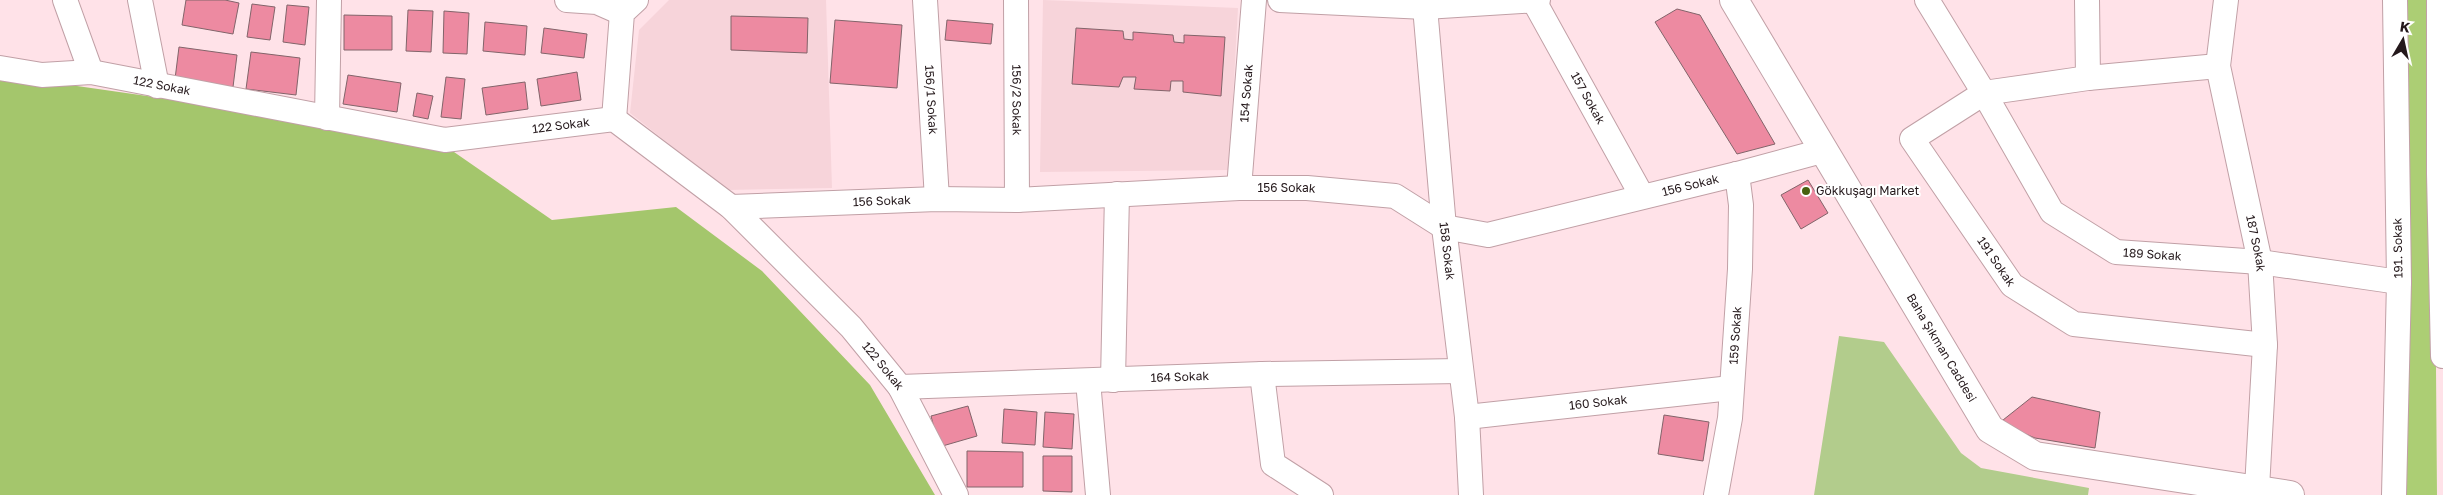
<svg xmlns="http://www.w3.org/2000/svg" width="2443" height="495" viewBox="0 0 2443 495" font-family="'Golos Text',sans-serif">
<rect width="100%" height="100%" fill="#ffe2e8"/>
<g fill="#f7d4da">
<polygon points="669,0 826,0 832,188 727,190 630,113 639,30"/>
<polygon points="1043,0 1238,8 1229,170 1040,172"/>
</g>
<polygon fill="#b2cc8c" points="1839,336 1884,342 1961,453 1981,468 2089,488 2088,495 1814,495"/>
<polygon fill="#a4c66c" points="0,75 168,99 454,152 552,220 676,207 762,271 870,385 935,495 0,495"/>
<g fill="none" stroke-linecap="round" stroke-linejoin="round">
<polyline stroke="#acce74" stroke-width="32" points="2421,495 2419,238 2422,0"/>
</g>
<g fill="#ed8aa1" stroke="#82646a">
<polygon points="186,0 225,0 239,3 233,34 182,25"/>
<polygon points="252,4 275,7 270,40 247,37"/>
<polygon points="287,5 309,7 305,45 283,42"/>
<polygon points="1677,9 1700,15 1775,144 1737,154 1655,22"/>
<polygon points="408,10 433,11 431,52 406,51"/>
<polygon points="444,11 469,13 467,54 443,53"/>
<polygon points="344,15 392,16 392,50 344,50"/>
<polygon points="731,16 808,18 807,53 731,50"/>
<polygon points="835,20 902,25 897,88 830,83"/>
<polygon points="947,20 993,24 991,44 945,40"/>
<polygon points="485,22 527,26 525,55 483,51"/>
<polygon points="544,28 587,34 584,58 541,53"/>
<polygon points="1076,28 1123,31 1124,39 1133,40 1133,32 1173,35 1174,42 1184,43 1184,35 1225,37 1221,96 1183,92 1183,81 1171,81 1170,91 1134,89 1136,77 1123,77 1119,87 1072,84"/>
<polygon points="179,47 237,55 233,87 175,79"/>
<polygon points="251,52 300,58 296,95 246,89"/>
<polygon points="577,72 581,100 541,106 537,79"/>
<polygon points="348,75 401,83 397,112 343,104"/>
<polygon points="446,77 465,79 461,119 441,117"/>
<polygon points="525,82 528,109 486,115 482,88"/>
<polygon points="417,93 433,96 428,119 413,116"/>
<polygon points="1808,180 1828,213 1801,229 1781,195"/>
<polygon points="2032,397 2100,412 2095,448 2035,438 2014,429 2003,420"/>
<polygon points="968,406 977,436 939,447 931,416"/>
<polygon points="1004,409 1037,412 1035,445 1002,443"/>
<polygon points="1045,412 1074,414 1072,449 1043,447"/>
<polygon points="1664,415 1709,422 1703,461 1658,454"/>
<polygon points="967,451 1023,452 1023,487 967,487"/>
<polygon points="1043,456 1072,456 1072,492 1043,491"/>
</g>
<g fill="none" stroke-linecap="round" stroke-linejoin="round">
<g stroke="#c1a0a6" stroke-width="26">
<g id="minor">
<polyline points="65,0 91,72"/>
<polyline points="140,0 157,86"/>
<polyline points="567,0 597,2 622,13"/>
<path id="s1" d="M925,0L937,199"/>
<path id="s2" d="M1016,0L1017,200"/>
<polyline points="1280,0 1425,7 1538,0"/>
<path id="s3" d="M1927,0L1984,93L2052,212L2116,252L2260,262L2399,282"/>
<polyline points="2087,0 2088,78"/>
<path id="s4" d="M2226,0L2218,66L2260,262L2265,345L2257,488"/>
<polyline points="2439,0 2439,174 2443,356"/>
<path id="s5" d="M1534,1L1642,196"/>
<path id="s6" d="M1425,7L1444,227L1467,417L1471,495"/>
<path id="s7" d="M2218,66L2088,78L1984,93L1912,139L2012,285L2074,324L2265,345"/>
<path id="s8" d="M0,68L42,75L91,72L445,140L614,119L731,207L851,327L900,387L956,495"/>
<polyline points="327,118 329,0"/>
<polyline points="614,119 622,13 636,0"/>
<path id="s9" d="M1239,188L1254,0"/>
<path id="s10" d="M731,207L937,199L1017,200L1239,188H1307L1395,196L1444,227L1488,235L1737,174L1822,151"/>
<polyline points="1262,374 1273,464 1321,495"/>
<polyline points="1113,380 1117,194"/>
<polyline points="1088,381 1098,495"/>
<path id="s11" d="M900,387L1262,374L1460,371"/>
<path id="s12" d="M1467,417L1731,388"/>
<path id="s13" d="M1716,495L1730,418L1740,269L1741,205L1737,174"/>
<polyline points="2394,495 2399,282 2395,0"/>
</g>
</g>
<g stroke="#c1a0a6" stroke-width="30">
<g id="major">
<path id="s14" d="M1734,0L1990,429L2035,456L2290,495"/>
</g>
</g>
<use href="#minor" stroke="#fff" stroke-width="24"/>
<use href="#major" stroke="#fff" stroke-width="28"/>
</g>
<circle fill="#48610f" stroke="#fff" stroke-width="2" cx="1806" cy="191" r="5"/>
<g text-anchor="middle" stroke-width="4" stroke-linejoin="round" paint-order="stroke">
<g font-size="12" fill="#24181b" stroke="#fff">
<text dy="4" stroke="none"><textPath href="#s8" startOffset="164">122 Sokak</textPath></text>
<text dy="4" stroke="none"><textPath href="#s9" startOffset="95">154 Sokak</textPath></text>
<text dy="4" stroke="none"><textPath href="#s5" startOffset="111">157 Sokak</textPath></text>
<text dy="4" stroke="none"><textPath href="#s1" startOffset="100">156/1 Sokak</textPath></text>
<text dy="4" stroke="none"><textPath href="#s2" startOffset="100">156/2 Sokak</textPath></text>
<text dy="4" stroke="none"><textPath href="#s8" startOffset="569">122 Sokak</textPath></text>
<text dy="4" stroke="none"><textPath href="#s10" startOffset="976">156 Sokak</textPath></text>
<text dy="4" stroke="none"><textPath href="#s10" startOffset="556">156 Sokak</textPath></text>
<text dy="4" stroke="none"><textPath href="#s10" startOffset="151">156 Sokak</textPath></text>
<text dy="4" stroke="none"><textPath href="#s4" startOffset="248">187 Sokak</textPath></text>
<text transform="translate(2398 248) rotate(-91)" y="4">191. Sokak</text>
<text dy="4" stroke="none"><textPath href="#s6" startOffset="245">158 Sokak</textPath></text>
<text dy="4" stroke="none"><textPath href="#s3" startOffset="358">189 Sokak</textPath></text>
<text dy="4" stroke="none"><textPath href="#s7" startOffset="470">191 Sokak</textPath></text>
<text dy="4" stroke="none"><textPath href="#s13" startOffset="161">159 Sokak</textPath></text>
<text dy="4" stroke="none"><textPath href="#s14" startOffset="405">Baha Şıkman Caddesi</textPath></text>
<text dy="4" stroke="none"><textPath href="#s8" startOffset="989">122 Sokak</textPath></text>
<text dy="4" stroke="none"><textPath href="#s11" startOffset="280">164 Sokak</textPath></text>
<text dy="4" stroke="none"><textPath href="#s12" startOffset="132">160 Sokak</textPath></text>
</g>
<g font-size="12" fill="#24181b" stroke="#fff" text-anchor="start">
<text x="1816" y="195">Gökkuşağı Market</text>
</g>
</g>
<g transform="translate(2403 40) rotate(9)" stroke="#ffffff" stroke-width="4" paint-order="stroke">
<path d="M0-4L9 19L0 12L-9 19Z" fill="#24181b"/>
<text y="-8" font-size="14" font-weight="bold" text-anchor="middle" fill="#24181b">K</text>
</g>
</svg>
